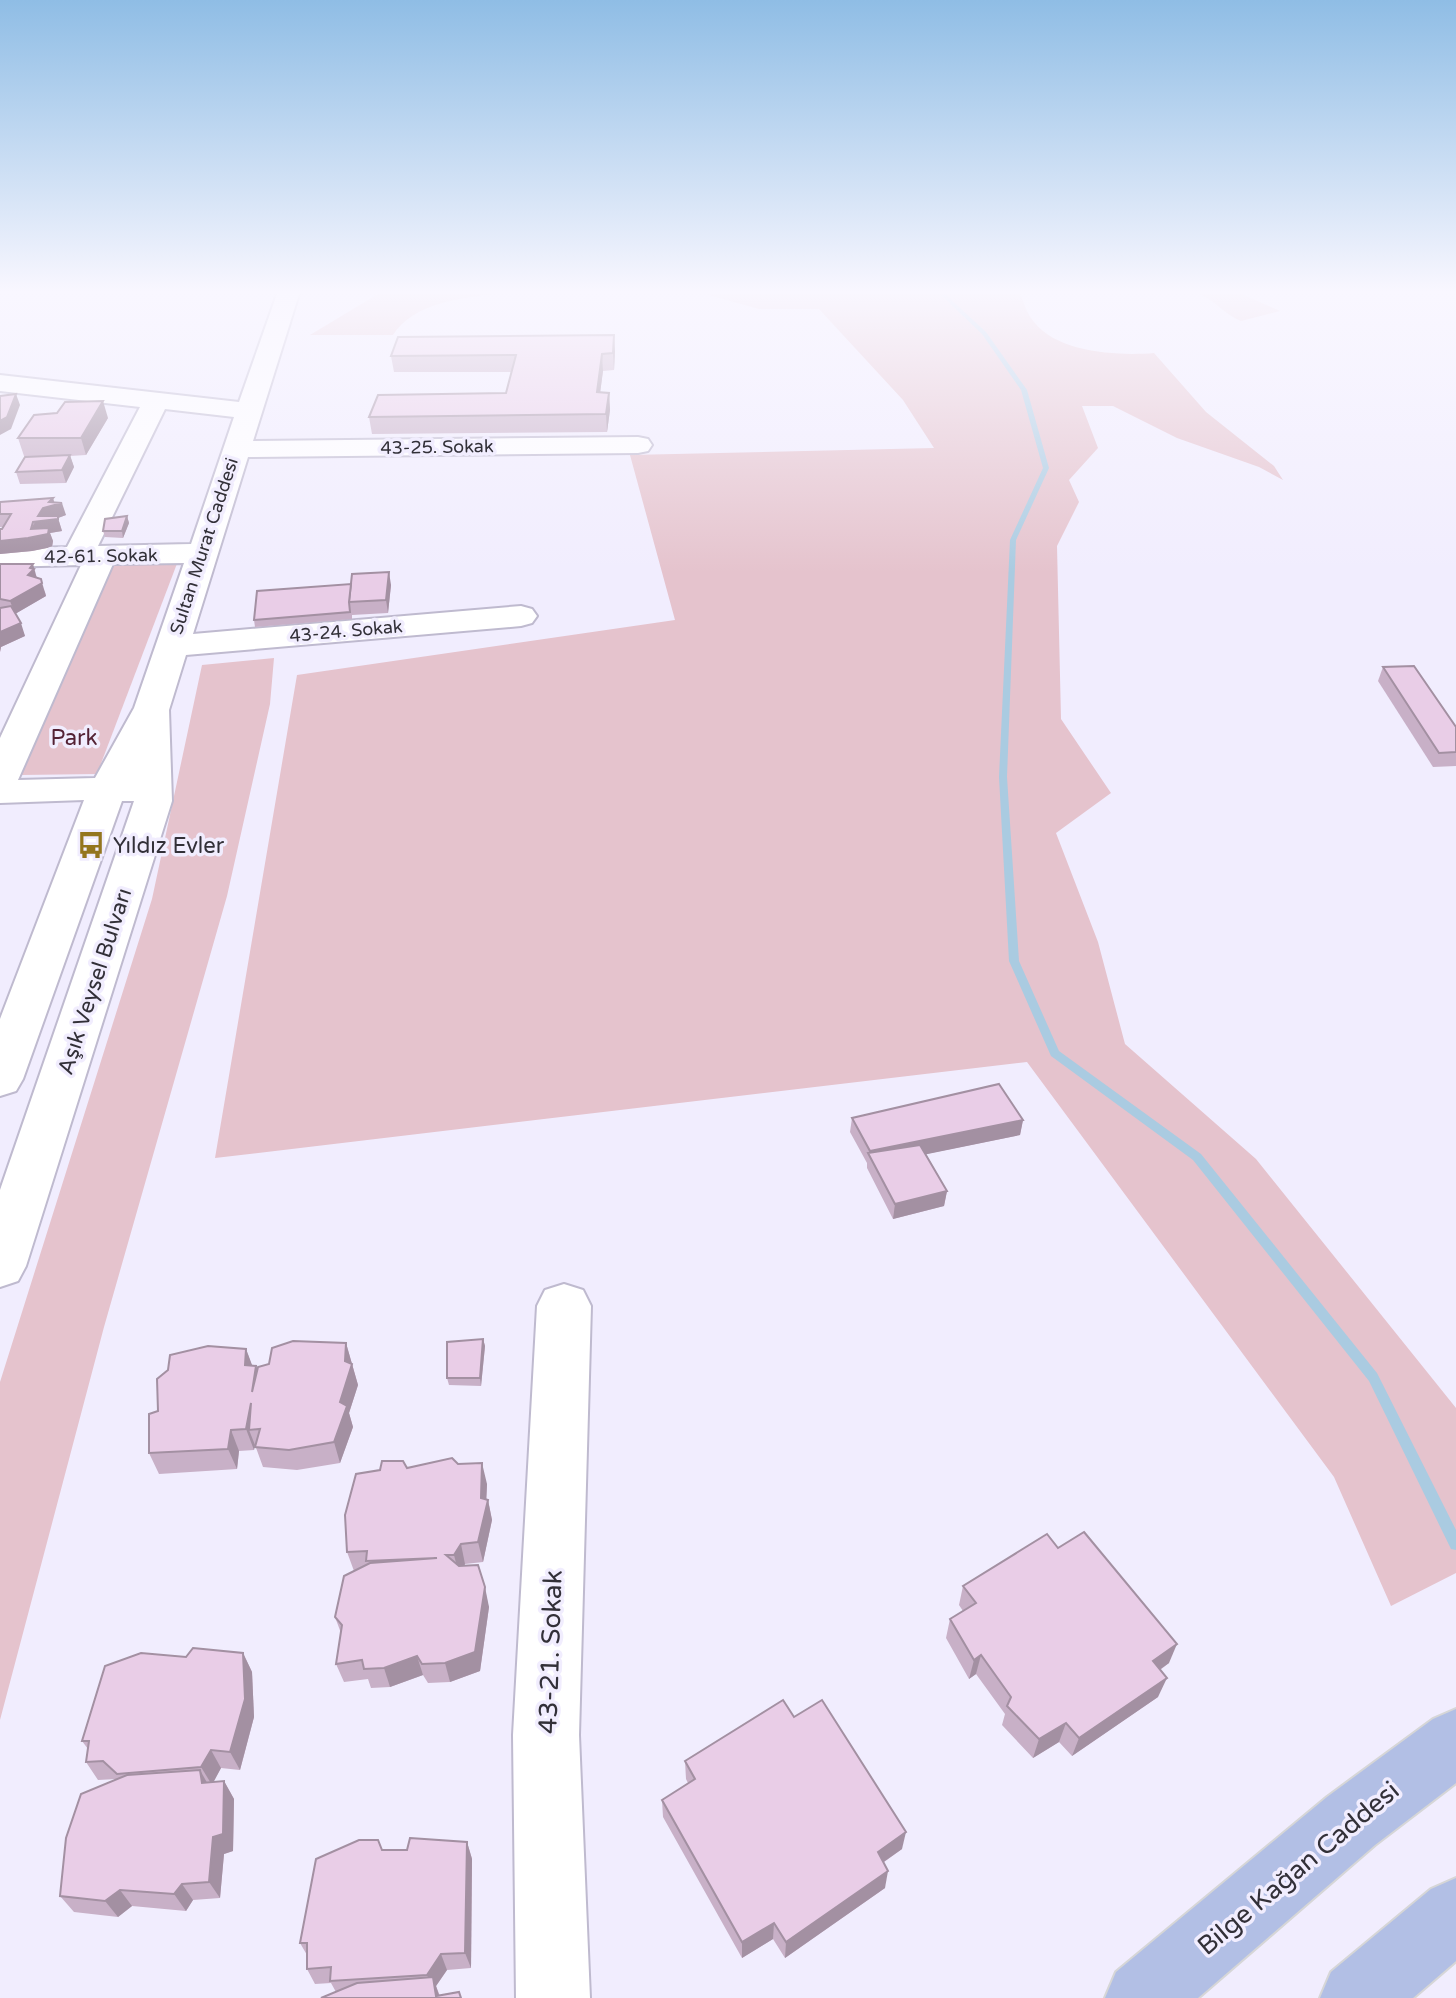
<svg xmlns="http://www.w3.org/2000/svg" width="1456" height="1998" viewBox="0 0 1456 1998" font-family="'Varela Round',sans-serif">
<rect width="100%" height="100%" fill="#f1edfe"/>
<g fill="#e5c3cd">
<path d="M378,294H496C461,298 413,303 393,335H310Z"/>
<path d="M705,294H1020C1024,303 1027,314 1034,322C1058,353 1119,356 1154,353L1206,412L1274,466L1283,480L1259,467L1177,438L1113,406H1082L1098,448L1069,480L1079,502L1057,546L1061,719L1111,793L1056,833L1098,942L1125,1044L1256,1159L1456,1408V1573L1391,1606L1334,1477L1027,1062L215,1158L297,675L675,620L630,455L934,448L903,400L819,309H759Z"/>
<path d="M1200,294H1242L1280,311L1241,321C1224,314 1217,302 1200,294Z"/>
<polygon points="178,561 97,774 21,775 111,563"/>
<polygon points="274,658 270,704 227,896 104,1327 0,1720 0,1382 152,899 202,665"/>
</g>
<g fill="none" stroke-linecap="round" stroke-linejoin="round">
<polygon fill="#aacbe1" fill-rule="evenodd" points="940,294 945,294 986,332 1027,390 1049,468 1016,540 1007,777 1019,961 1059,1051 1201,1154 1377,1373 1456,1530 1456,1550 1451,1549 1369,1381 1193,1160 1051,1056 1009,961 999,777 1010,540 1043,468 1021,390 982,334"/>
<g stroke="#bfbacf" stroke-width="4">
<g id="minor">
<path d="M277,294H299L253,441L638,437L648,439L652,445L648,451L638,453L248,457L193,634L521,606L532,609L537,616L532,623L521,626L186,655L169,710L172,801L26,1266L18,1281L0,1287V1190L134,801H122L23,1079L16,1091L0,1096V1019L84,800L0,803V738L81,565L0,567V549L67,547L140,407L0,391V375L239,402ZM165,409L234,417L191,544L98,546ZM184,563L134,708L95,778L18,780L113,564Z"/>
<polygon points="564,1284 583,1290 591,1306 579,1735 590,1998 516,1998 513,1735 537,1306 545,1290"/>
</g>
</g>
<g stroke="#d6d6d7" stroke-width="4">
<g id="major">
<polygon points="1456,1709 1456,1783 1375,1845 1198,1998 1105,1998 1116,1972 1327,1797 1433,1719"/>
<polygon points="1456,1878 1456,1961 1413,1998 1320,1998 1331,1972 1431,1889"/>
</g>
</g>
<use href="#minor" fill="#fff" fill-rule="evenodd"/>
<use href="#major" fill="#b2bfe5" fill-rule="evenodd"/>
</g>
<g fill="#c8b0c7">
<polygon points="615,351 614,370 603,371 600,392 609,393 610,410 607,432 372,434 369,417 506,393 511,372 394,372 391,356"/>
<polygon points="57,413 108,418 86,455 70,456 74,467 66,483 20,484 16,472 56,456 24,456 18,438"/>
<polygon points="53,498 54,502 66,515 58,518 62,531 50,533 53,541 52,547 32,551 0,554 0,529 2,529 3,527 0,527 0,502"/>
<polygon points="127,516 129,523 123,538 105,537 103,531"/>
<polygon points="0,564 37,577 45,592 46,596 15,614 25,636 1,647 0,652"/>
<polygon points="391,585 388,613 352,615 352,619 255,627 254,620"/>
<polygon points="1383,667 1456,727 1456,766 1433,767 1378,681"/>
<polygon points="852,1118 1023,1120 1020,1135 926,1154 947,1191 944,1206 893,1219 867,1168 867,1163 850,1132"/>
<polygon points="483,1339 485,1346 481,1386 449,1385 447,1378"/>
<polygon points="346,1343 358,1385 349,1413 353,1427 340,1463 297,1470 263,1467 255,1445 254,1450 239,1451 237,1469 159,1474 149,1453 158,1411 246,1349 252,1366 256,1366 258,1370"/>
<polygon points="458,1464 487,1484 486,1499 488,1500 492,1520 483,1562 465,1564 464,1566 489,1607 480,1671 450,1682 428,1683 423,1675 390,1687 371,1688 368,1679 344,1682 336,1664 341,1633 335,1617 354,1571 347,1552 407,1468"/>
<polygon points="1058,1548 1169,1663 1160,1670 1158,1697 1072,1756 1059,1742 1033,1758 1002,1725 1005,1714 976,1674 969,1679 946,1638 950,1619 963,1611 959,1605 963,1586"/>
<polygon points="243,1653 252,1672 254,1717 240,1770 221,1768 213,1782 224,1781 234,1799 233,1851 224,1854 220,1898 193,1900 186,1911 132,1906 118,1917 74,1912 60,1896 117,1779 98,1780 86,1762 88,1749 82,1741 186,1657"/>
<polygon points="794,1717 902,1849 884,1862 885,1888 785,1958 773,1939 742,1958 663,1817 662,1800 688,1783 686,1779 685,1761"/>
<polygon points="467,1842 472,1859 471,1968 447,1970 436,1986 440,1996 462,1998 336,1992 331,1983 315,1984 307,1969 307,1955 300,1943 382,1850 407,1850"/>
</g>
<g fill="#a390a2">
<polygon points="614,335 615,351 614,370 613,353"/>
<polygon points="602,354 603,371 598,409 597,392"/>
<polygon points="609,393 610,410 607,432 606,414"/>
<polygon points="16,394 20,405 11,429 0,435 0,421"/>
<polygon points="103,401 108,418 86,455 81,438"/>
<polygon points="70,455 74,467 66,483 62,470"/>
<polygon points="53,498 55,505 62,503 66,515 58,518 62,531 50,533 53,541 52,547 32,551 0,554 0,541 31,529 43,508"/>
<polygon points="127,516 129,523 123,538 122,531"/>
<polygon points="33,564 38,582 28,575"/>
<polygon points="389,572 391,585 388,613 386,600"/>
<polygon points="41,579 46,596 15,614 10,601"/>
<polygon points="21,623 25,636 1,647 0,652 0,632"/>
<polygon points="1023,1120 1020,1135 874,1165 870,1157 870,1151"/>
<polygon points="947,1191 944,1206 893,1219 895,1204"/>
<polygon points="483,1339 485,1346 481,1386 480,1378"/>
<polygon points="346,1343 358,1385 349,1413 353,1427 340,1463 334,1442 345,1361"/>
<polygon points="246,1349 254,1370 245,1365"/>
<polygon points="251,1403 249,1430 255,1445 254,1450 246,1429"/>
<polygon points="231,1430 239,1451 237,1469 228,1449"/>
<polygon points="482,1463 487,1484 486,1509 488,1500 492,1520 483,1562 478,1542"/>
<polygon points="461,1544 465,1564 459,1575 454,1555"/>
<polygon points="485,1587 489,1607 480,1671 450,1682 445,1663"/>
<polygon points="1177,1644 1169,1663 1145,1680 1153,1661"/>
<polygon points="243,1653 252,1672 254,1717 240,1770 230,1752"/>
<polygon points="981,1655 976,1674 969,1679 974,1660"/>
<polygon points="417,1656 423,1675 390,1687 384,1668"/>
<polygon points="1167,1678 1158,1697 1072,1756 1079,1738"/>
<polygon points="1066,1723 1059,1742 1033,1758 1039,1739"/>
<polygon points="211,1750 221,1768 212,1785 201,1767"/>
<polygon points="200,1770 210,1788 202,1783"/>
<polygon points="224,1781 234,1799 233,1851 224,1854 220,1898 209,1882 213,1837"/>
<polygon points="906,1832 902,1849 875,1868 878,1852"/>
<polygon points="467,1842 472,1859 471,1968 465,1953"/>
<polygon points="888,1871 885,1888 785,1958 786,1942"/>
<polygon points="182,1884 193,1900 186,1911 174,1894"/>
<polygon points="120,1890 132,1906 118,1917 105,1901"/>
<polygon points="774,1923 773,1939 742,1958 742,1942"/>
<polygon points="441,1954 447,1970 436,1986 440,1998 437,1998 427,1975"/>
</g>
<g fill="#e9cde7" stroke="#a390a2" stroke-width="2">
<polygon points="614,335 613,353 602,354 597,392 609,393 606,414 369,417 378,395 506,393 516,355 391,356 398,337"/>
<polygon points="16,394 7,417 0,421 0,396"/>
<polygon points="103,401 81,438 18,438 34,415 57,413 65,402"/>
<polygon points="70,455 62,470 16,472 25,457"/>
<polygon points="53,498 49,502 62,503 43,508 38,516 58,516 58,519 33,522 31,529 49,528 48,534 28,538 0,541 0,529 2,529 11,514 0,514 0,502"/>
<polygon points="127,516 122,531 103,531 105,519"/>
<polygon points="0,564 33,564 30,568 34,569 28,575 41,579 42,583 10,601 0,599"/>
<polygon points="389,572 386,600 349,602 352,574"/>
<polygon points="351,584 349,602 350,612 254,620 257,591"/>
<polygon points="11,606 21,623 0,632 0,608"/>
<polygon points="1414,666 1456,727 1456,752 1439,753 1383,667"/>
<polygon points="999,1084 1023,1120 870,1151 852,1118"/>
<polygon points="920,1145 947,1191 895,1204 868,1153"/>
<polygon points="483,1339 480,1378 447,1378 447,1342"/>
<polygon points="293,1341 346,1343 345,1361 352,1364 340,1402 347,1406 334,1442 289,1450 255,1447 260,1429 249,1430 251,1403 246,1429 231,1430 228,1449 149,1453 149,1414 158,1411 157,1379 168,1370 170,1355 208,1346 246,1349 245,1365 256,1366 252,1392 258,1367 269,1364 272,1348"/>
<polygon points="452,1458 458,1464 482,1463 481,1498 488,1500 478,1542 461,1544 454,1555 446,1555 459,1566 478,1565 485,1587 475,1652 445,1663 422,1664 417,1656 384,1668 364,1669 362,1660 336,1664 342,1625 335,1617 344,1576 370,1563 437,1558 366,1561 367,1551 347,1552 345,1515 356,1474 380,1470 382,1461 403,1461 407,1468"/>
<polygon points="1084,1532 1177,1644 1153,1661 1167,1678 1079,1738 1066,1723 1039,1739 1007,1706 1011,1697 981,1655 974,1660 950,1619 976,1603 963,1586 1047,1534 1058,1548"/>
<polygon points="193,1648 243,1653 245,1699 230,1752 211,1750 201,1767 117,1774 103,1761 86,1762 89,1741 82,1741 105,1666 141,1653 186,1657"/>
<polygon points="783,1700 794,1717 822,1700 906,1832 878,1852 888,1871 786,1942 774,1923 742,1942 662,1800 695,1779 685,1761"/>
<polygon points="200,1770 202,1783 224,1781 223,1834 213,1837 209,1882 182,1884 174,1894 120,1890 105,1901 60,1896 66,1838 81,1794 127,1775"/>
<polygon points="410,1838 467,1842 465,1953 441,1954 427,1975 330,1981 331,1967 307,1969 307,1943 300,1943 316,1859 359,1840 378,1840 382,1850 407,1850"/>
<polygon points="433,1977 436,1996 459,1992 461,1998 321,1998 357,1983"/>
</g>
<linearGradient id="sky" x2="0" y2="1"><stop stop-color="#8fbde5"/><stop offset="0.51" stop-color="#f9f7ff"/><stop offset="1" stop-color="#f9f7ff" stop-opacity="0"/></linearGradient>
<rect width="1456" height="573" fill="url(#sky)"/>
<defs>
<g id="bus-bare" transform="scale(2.16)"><path d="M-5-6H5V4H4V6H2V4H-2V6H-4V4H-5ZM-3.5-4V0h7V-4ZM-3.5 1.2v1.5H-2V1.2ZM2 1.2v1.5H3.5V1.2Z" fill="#94761e" stroke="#f1edfe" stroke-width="2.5" paint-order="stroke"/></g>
</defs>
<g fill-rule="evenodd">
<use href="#bus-bare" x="91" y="845"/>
</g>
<g text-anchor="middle" stroke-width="7" stroke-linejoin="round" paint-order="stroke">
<g font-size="18" fill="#323038" stroke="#f1edfe">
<text transform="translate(437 447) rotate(-1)" y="6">43-25. Sokak</text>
<text transform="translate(204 546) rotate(-72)" y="6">Sultan Murat Caddesi</text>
<text transform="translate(101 556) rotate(-1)" y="6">42-61. Sokak</text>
<text transform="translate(346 631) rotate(-5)" y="6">43-24. Sokak</text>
</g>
<g font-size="22" fill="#542235" stroke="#f1edfe">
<text x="74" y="745">Park</text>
</g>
<g font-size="22" fill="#323038" stroke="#f1edfe" text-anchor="start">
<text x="113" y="853">Yıldız Evler</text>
</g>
<g font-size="22" fill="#323038" stroke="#f1edfe">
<text transform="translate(94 981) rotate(-72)" y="8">Aşık Veysel Bulvarı</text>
</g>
<g font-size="26" fill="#323038" stroke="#f1edfe">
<text transform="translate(550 1652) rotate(-88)" y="9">43-21. Sokak</text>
<text transform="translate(1298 1868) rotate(-40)" y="9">Bilge Kağan Caddesi</text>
</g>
</g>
</svg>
